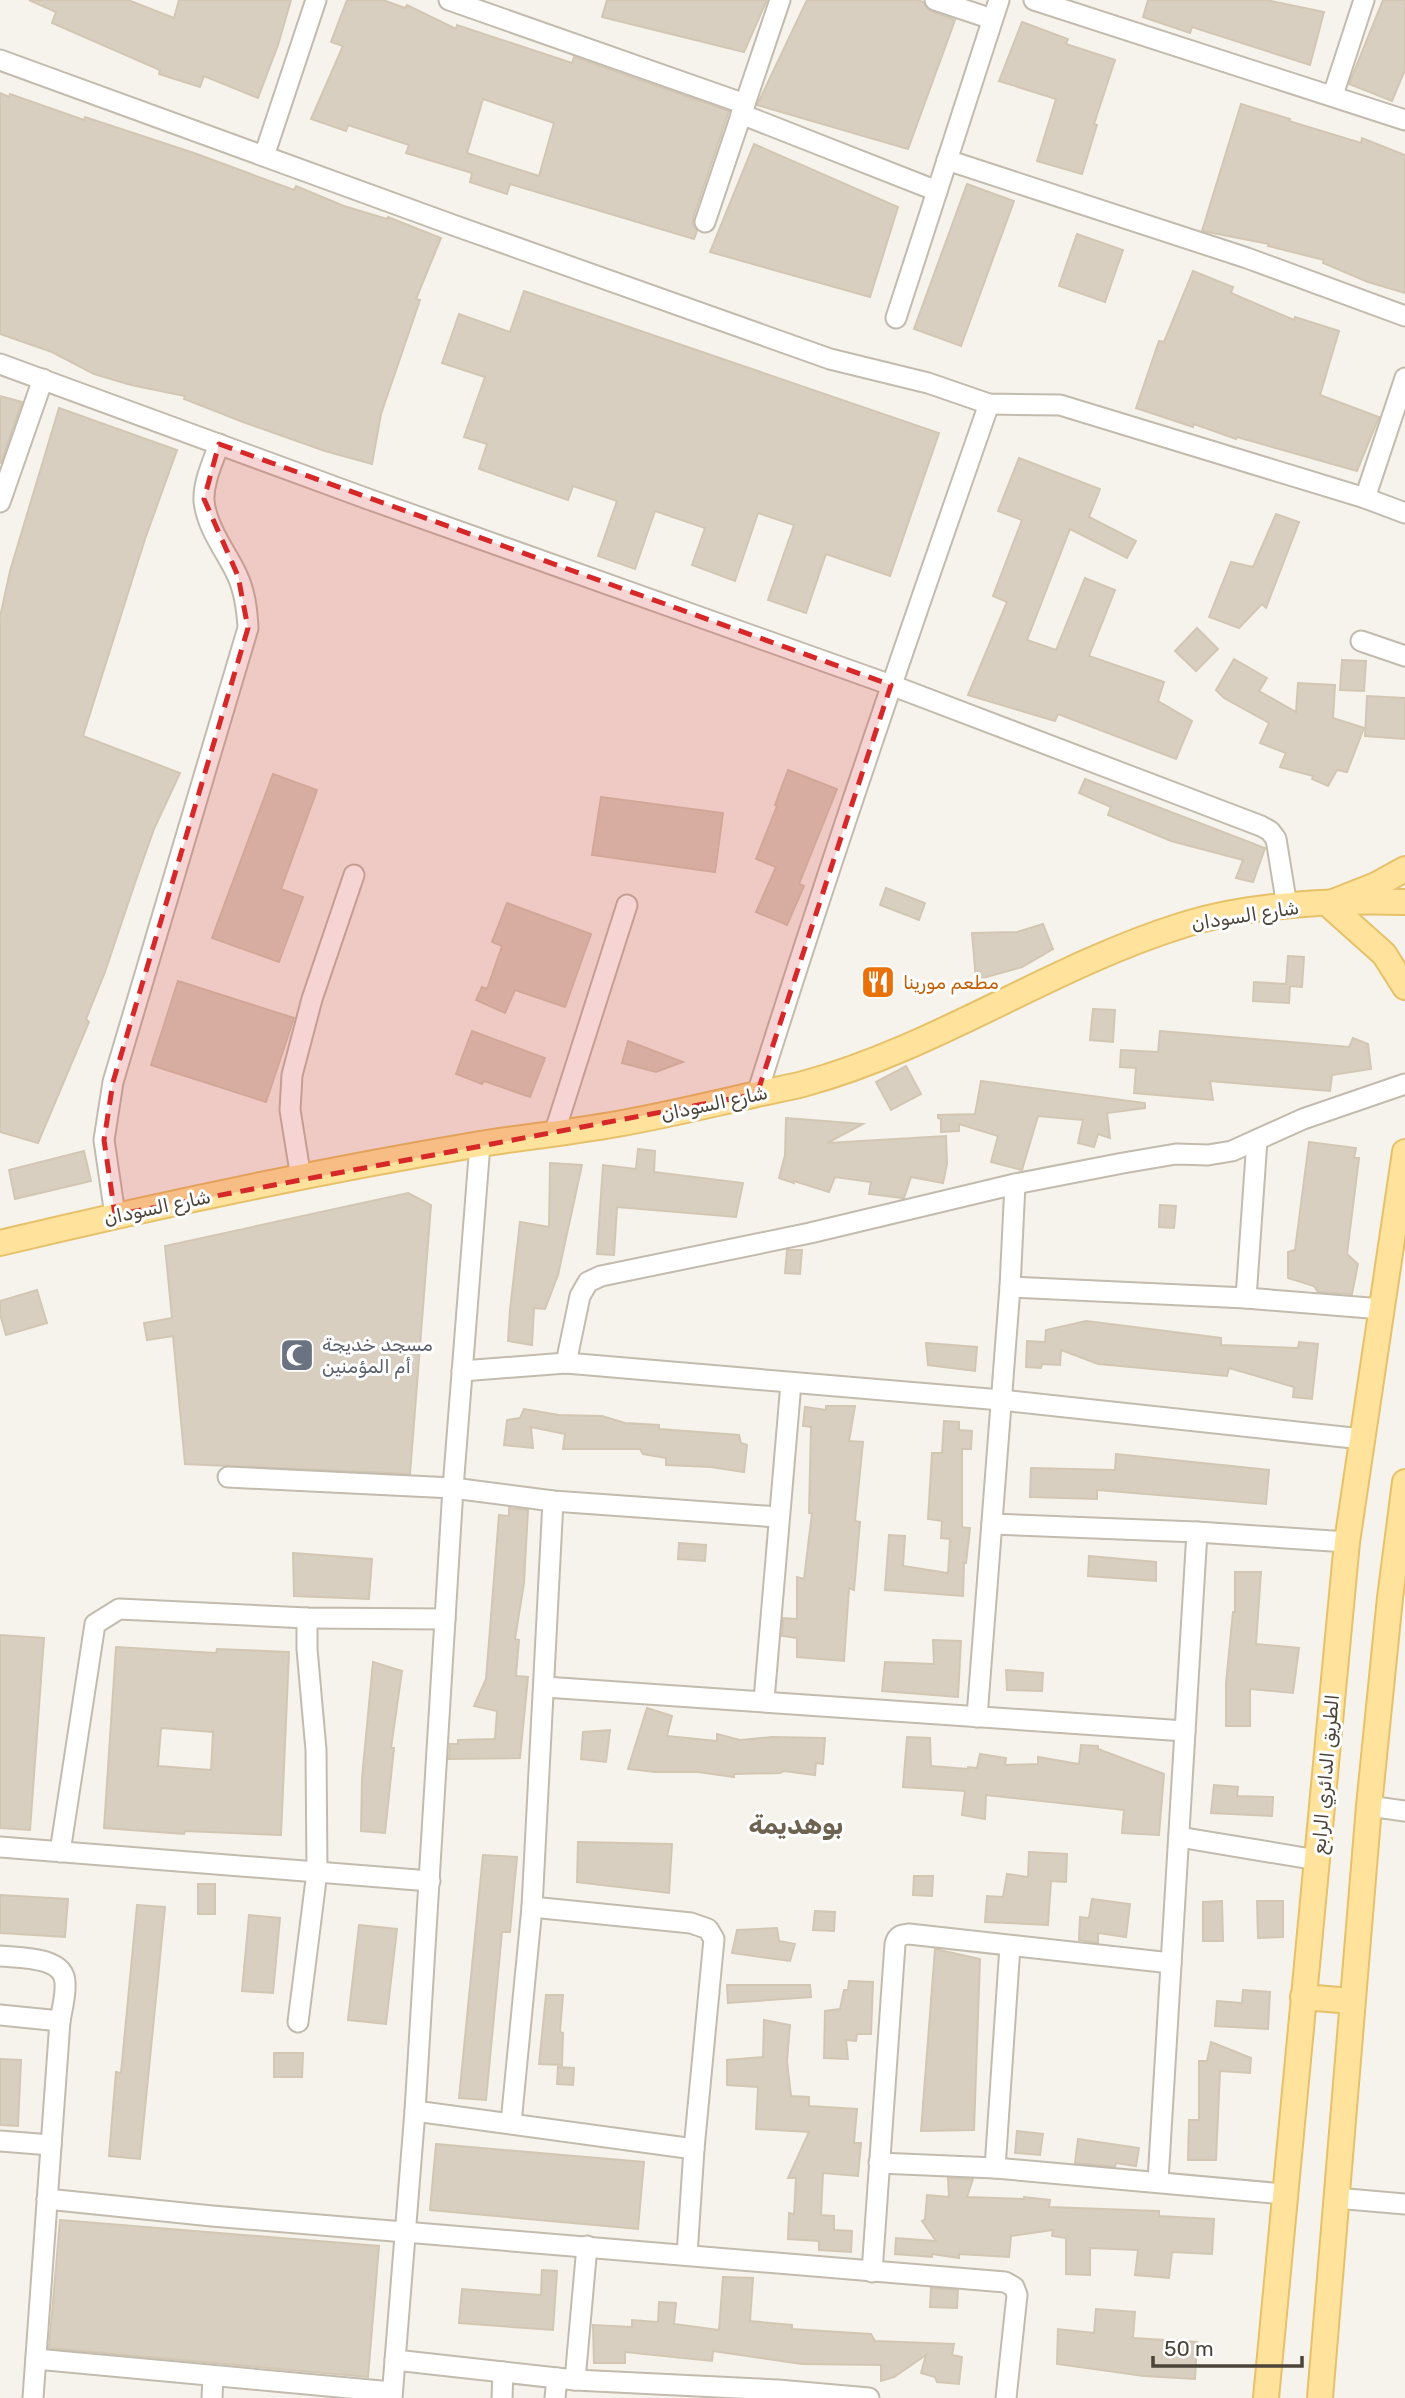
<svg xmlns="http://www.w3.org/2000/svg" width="1405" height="2398" viewBox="0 0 1405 2398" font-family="Rubik,Cairo,sans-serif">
<rect width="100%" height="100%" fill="#f6f3ec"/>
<g fill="#d8cfc1" stroke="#d3c7b4" stroke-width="2" fill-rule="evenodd">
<polygon points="29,0 128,0 174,18 179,0 291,0 278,45 258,98 204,76 200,87 159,74 160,70 52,23 56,12"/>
<path d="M347,0H383L405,8L407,5L456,29L457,25L572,63L574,57L729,111L693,218V225L697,231L694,239L510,184L507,194L470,182L472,173L406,153L409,145L348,125L346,131L311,119L343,46L331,42ZM483,99L554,123L539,176L467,153Z"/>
<polygon points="607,0 767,0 744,52 602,17"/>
<polygon points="807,0 918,0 923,2 931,11 955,20 908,149 757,105"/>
<polygon points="1148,0 1266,0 1324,12 1310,65 1192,27 1190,33 1143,17"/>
<polygon points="1383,0 1405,0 1405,70 1392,101 1349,84"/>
<polygon points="1022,22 1068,39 1066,44 1115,60 1094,124 1097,125 1082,174 1037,161 1056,99 999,81"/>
<polygon points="0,93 9,97 10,94 84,120 85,117 194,153 294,190 296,186 344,206 387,219 388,217 441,238 416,299 420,300 381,414 372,464 325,451 243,422 184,399 185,396 131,385 94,374 52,352 0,334"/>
<polygon points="1241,104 1290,119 1289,121 1361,143 1362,138 1405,155 1405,293 1368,282 1323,263 1324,260 1268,246 1269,244 1202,231"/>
<polygon points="754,144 898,207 870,297 710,252"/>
<polygon points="967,184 1014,201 961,346 914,329"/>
<polygon points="1077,234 1123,250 1105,302 1059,286"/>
<polygon points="1193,271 1233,287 1231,293 1294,320 1295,317 1339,331 1320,395 1379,417 1357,471 1237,437 1236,439 1194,424 1193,427 1136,408 1159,341 1164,342"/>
<polygon points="524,291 939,433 890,576 826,554 806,613 768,600 794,525 758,513 735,581 692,565 705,528 655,511 635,569 598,556 617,501 573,486 568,500 479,469 487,444 464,437 485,377 442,363 459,314 510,332"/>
<polygon points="0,396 22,402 1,463 0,463"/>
<polygon points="59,408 177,450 145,539 83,736 180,773 154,829 136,880 105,972 86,1019 89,1022 38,1143 0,1132 0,617 10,571"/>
<polygon points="1019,458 1100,489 1089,517 1136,541 1127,558 1070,529 1027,640 1056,650 1085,578 1115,590 1089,656 1164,682 1158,701 1192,721 1176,759 1058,714 1055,721 968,695 1007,602 993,596 1022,520 998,511"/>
<polygon points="1276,514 1299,522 1266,608 1262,604 1239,628 1209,617 1231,562 1253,567"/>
<polygon points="1197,628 1218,649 1196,671 1175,651"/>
<polygon points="1234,659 1267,678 1259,691 1296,712 1298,683 1335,685 1333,718 1364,728 1347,772 1337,770 1328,786 1312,779 1313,776 1280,767 1286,753 1260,743 1269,723 1224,698 1216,690"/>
<polygon points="1342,660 1366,661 1364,691 1340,690"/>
<polygon points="1367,696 1405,698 1405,739 1365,736"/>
<polygon points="788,770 837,789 799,884 804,886 787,925 756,912 776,867 756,859 777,806 775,805"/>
<polygon points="273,774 317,790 281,889 303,897 279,962 212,938"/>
<polygon points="1085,779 1265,848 1253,882 1236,878 1243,860 1171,841 1108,815 1111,807 1079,793"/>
<polygon points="601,797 723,813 715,872 592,855"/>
<polygon points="886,888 925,903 919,920 880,905"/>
<polygon points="507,903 591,934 565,1007 515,990 505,1013 476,1000 482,987 487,989 502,946 492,942"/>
<polygon points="1043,924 1053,949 1022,967 976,980 972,933 1017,932"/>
<polygon points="1288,956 1304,957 1302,987 1290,986 1289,1003 1253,1001 1254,982 1286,984"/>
<polygon points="178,981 294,1018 266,1102 151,1065"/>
<polygon points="1093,1009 1115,1010 1113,1042 1090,1040"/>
<polygon points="472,1031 545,1058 530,1097 484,1081 482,1084 456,1074"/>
<polygon points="1160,1031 1349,1047 1353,1038 1368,1044 1371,1069 1332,1075 1330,1091 1210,1081 1213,1100 1134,1093 1136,1068 1120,1067 1121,1050 1158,1052"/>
<polygon points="628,1041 683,1062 656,1072 622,1063"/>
<polygon points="906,1066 921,1094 891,1110 876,1082"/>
<polygon points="981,1081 1145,1103 1145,1108 1107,1113 1110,1138 1098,1134 1094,1147 1078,1143 1083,1120 1038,1116 1022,1170 991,1162 998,1136 959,1124 959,1131 941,1132 941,1119 938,1118 938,1115 975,1114"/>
<polygon points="786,1118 863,1124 827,1143 946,1136 947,1164 943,1183 911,1177 904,1198 902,1198 869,1194 871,1182 835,1177 829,1192 794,1181 794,1183 779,1178 785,1155"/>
<polygon points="1309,1142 1356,1148 1354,1158 1359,1158 1347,1254 1358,1264 1352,1294 1318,1292 1314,1286 1288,1278 1288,1252 1295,1250"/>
<polygon points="638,1149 655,1151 654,1172 743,1183 736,1217 617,1207 614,1255 597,1254 603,1165 636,1169"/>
<polygon points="84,1151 91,1181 15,1199 9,1170"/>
<polygon points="550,1163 582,1165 558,1275 545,1309 534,1308 532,1345 508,1341 510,1310 520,1222 549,1227"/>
<polygon points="408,1193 431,1205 410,1474 185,1464 173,1336 147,1340 144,1323 172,1318 165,1246"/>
<polygon points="1160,1205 1176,1206 1174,1228 1159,1227"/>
<polygon points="787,1250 802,1250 800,1274 785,1273"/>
<polygon points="37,1290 47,1323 6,1335 0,1314 0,1301"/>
<polygon points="1086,1321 1221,1338 1221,1345 1298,1348 1299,1342 1318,1344 1312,1399 1293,1397 1294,1387 1229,1368 1227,1376 1098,1364 1061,1350 1060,1365 1042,1364 1041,1368 1026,1367 1027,1341 1045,1342 1046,1330"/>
<polygon points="926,1343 977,1347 975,1371 928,1365"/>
<polygon points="826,1406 855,1406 849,1441 863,1442 855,1521 860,1522 854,1590 849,1588 844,1661 797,1657 797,1638 782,1636 783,1618 797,1619 797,1577 804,1579 812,1513 809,1513 811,1427 803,1426 805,1407 826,1410"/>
<polygon points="524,1409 559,1415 602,1416 625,1423 659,1425 659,1429 739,1435 741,1443 747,1445 744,1472 711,1467 666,1465 666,1458 643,1454 640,1449 563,1449 565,1434 531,1427 533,1448 504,1445 507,1420 520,1418"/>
<polygon points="944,1421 959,1422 959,1430 972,1431 971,1449 962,1449 962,1527 970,1528 966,1563 964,1563 963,1596 885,1590 889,1535 905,1536 903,1566 948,1573 950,1539 941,1538 942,1521 928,1519 932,1453 942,1453"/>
<polygon points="1116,1454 1269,1470 1266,1504 1097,1490 1097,1499 1030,1497 1031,1468 1115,1470"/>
<polygon points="509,1508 528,1510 524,1583 515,1639 519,1640 516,1676 528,1677 520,1758 449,1759 450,1744 458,1744 458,1740 495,1739 497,1711 474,1706 486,1679 499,1515 509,1516"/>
<polygon points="679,1543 706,1545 705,1561 678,1559"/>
<polygon points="293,1553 372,1559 369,1599 294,1596"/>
<polygon points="1089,1556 1156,1562 1156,1581 1088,1576"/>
<polygon points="1235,1572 1261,1572 1256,1644 1299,1648 1293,1693 1250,1689 1250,1726 1226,1726 1226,1683 1233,1612 1235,1612"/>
<polygon points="0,1635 44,1638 30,1830 0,1828"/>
<polygon points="933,1640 961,1641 958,1697 882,1691 885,1662 934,1664"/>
<path d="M116,1647L216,1653L217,1649L289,1652L281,1835L185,1831L184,1834L104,1828ZM161,1728L213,1732L211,1770L158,1766Z"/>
<polygon points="373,1662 402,1671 391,1748 394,1748 385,1833 361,1831 362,1778"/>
<polygon points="1006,1670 1043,1673 1042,1691 1007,1690"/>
<polygon points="647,1708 672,1716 667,1736 717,1741 717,1734 740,1740 772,1737 825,1738 823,1764 816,1763 815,1775 784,1771 780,1773 734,1774 734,1777 698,1772 655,1772 628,1769"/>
<polygon points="610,1730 606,1762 581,1759 583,1732"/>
<polygon points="907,1737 930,1738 931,1766 968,1769 968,1767 977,1768 980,1754 1006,1758 1005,1765 1038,1764 1038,1757 1079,1764 1081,1745 1098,1746 1098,1749 1164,1774 1159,1835 1122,1833 1124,1810 986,1795 985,1819 962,1815 965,1791 903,1787"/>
<polygon points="1214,1785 1238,1787 1237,1796 1273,1797 1272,1816 1211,1813"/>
<polygon points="578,1842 672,1844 669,1893 577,1882"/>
<polygon points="1029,1852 1067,1854 1066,1882 1051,1881 1048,1925 985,1922 987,1896 1003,1897 1007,1874 1028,1877"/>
<polygon points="483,1855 517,1857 510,1932 502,1932 486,2100 459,2098"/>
<polygon points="914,1876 933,1876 932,1896 913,1895"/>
<rect x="198" y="1884" width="17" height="30"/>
<polygon points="0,1895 68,1899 65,1937 0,1933"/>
<polygon points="1092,1899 1130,1904 1126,1937 1098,1933 1098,1943 1079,1940 1080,1917 1089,1918"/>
<polygon points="1222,1901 1223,1941 1203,1941 1203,1902"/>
<polygon points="1257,1901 1283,1901 1283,1937 1258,1938"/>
<polygon points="137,1905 165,1907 140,2159 109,2156 116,2072 121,2073"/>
<polygon points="815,1911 835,1912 834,1931 813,1930"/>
<polygon points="249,1915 280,1918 273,1993 242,1991"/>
<polygon points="359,1925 397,1929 386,2024 348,2020"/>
<polygon points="777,1928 779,1941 795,1944 790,1961 732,1953 737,1930"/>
<polygon points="935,1949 980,1959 974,2130 921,2131"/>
<polygon points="849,1981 873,1982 871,2034 857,2034 856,2041 846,2040 848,2059 824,2058 825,2011 840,2009 844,1990 848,1990"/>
<polygon points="727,1985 810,1985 811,1997 728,2003"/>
<polygon points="1243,1990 1270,1992 1268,2029 1215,2026 1217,2001 1242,2003"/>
<polygon points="546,1995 563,1995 560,2032 563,2033 562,2065 539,2064"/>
<polygon points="764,2020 790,2025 787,2061 791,2096 809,2097 809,2106 857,2109 854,2143 861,2143 858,2176 823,2173 821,2215 834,2216 834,2230 852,2231 851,2252 819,2250 819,2241 788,2239 789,2213 794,2214 796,2178 788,2178 809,2132 756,2129 758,2087 727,2085 727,2060 763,2057"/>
<polygon points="1211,2042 1251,2058 1250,2073 1220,2071 1216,2160 1188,2160 1189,2120 1199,2120 1199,2061 1207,2061"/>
<polygon points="274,2053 303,2053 302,2077 274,2077"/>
<polygon points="0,2059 21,2060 18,2126 0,2125"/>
<polygon points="558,2067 574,2068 573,2085 557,2084"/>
<polygon points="1017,2131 1043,2134 1040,2155 1015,2153"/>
<polygon points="1078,2139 1139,2148 1136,2166 1116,2163 1115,2167 1075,2163"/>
<polygon points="436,2144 644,2162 638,2229 430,2210"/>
<polygon points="948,2178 973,2179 967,2197 1024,2199 1024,2197 1050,2200 1049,2207 1159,2211 1159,2216 1214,2219 1212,2254 1172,2252 1169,2278 1135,2275 1138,2250 1090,2248 1090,2275 1066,2274 1066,2238 1052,2236 1053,2230 1011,2236 1009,2257 959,2254 959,2258 932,2254 932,2257 895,2254 896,2238 936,2241 922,2221 925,2219 927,2195 949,2197"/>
<polygon points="60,2220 379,2246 368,2377 49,2348"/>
<polygon points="542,2270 557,2271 553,2330 459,2323 462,2289 541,2295"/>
<polygon points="723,2277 753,2278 750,2321 792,2325 792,2329 871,2334 875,2341 954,2344 952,2355 962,2357 959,2384 937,2382 935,2377 921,2373 926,2355 894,2377 881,2381 881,2365 802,2364 713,2351 712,2361 625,2352 625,2363 594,2363 593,2325 632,2327 632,2320 658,2322 659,2302 676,2303 674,2324 719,2330"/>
<polygon points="931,2288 958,2290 957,2308 930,2307"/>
<polygon points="1096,2309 1135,2312 1133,2338 1197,2342 1195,2379 1144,2376 1057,2364 1058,2329 1094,2333"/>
</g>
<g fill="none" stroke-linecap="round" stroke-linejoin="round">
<g stroke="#c2bbae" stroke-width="23">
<g id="minor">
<polyline points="449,0 745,104"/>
<polyline points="935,0 992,19"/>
<polyline points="1034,0 1405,120"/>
<polyline points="0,60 453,225 830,359 928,383 989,404 1060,405 1365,498 1405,513"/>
<polyline points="1333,95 1364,0"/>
<polyline points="741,114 937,191"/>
<polyline points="264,156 316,0"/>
<polyline points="947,160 1247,258 1405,316"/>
<polyline points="705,222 780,0"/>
<polyline points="896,318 999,0"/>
<polyline points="0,364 368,499 891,685 1261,826 1270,831 1276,839 1287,906"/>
<polyline points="1365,498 1405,378"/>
<polyline points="0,502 43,379"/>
<polyline points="1361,641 1405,656"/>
<path d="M757,1094C830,862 909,633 989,404"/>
<polyline points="554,1134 627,905"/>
<polyline points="301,1178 290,1110 292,1075 312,999 354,875"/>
<path d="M115,1215L104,1140L113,1082L248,628C247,609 245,592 237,575C226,551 207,529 204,501C203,482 213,462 219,444"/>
<polyline points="1010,1287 1246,1298 1382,1309"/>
<polyline points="1246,1298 1257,1140"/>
<polyline points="566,1363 580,1296 588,1282 601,1276 810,1233 1015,1184 1123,1163 1176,1154 1208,1155 1232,1151 1303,1119 1405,1084"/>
<polyline points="462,1371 566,1363 1001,1400 1362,1439"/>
<polyline points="228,1477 453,1488 553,1501 778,1517"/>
<polyline points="992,1524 1197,1532 1347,1542"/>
<polyline points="545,1687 1185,1731"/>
<polyline points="764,1700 791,1383"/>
<polyline points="977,1717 1010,1287 1015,1184"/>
<polyline points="1369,1806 1405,1811"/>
<polyline points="1179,1837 1317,1860"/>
<polyline points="0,1847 430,1881"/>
<polyline points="60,1852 95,1624 119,1609 307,1618 445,1619"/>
<polyline points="532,1907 691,1923 708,1929 714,1939 694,2149 687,2255"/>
<path d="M0,1956C18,1958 65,1956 65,1983C66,1995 62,2009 60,2021L33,2398"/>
<polyline points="0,2015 60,2021"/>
<polyline points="298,2022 317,1872 316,1750 307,1649 307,1618"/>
<polyline points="415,2111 694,2149"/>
<polyline points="511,2123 532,1907 553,1501"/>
<polyline points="0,2141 51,2145"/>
<polyline points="879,2163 995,2168 1284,2194"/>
<polyline points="995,2168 1010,1946"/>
<polyline points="1158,2181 1197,1532"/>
<polyline points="1336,2198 1405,2204"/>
<polyline points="47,2199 212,2216 1005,2282 1014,2287 1017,2295 1006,2398"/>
<polyline points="587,2246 575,2380 778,2390 869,2398"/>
<path d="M872,2272L895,1944C897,1936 900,1935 909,1934L1171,1963"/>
<polyline points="36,2359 392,2392"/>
<polyline points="395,2360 503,2372"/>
<polyline points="212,2398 213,2376"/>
<polyline points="392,2398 415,2111 453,1488 480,1144"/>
<polyline points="502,2398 503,2372 575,2380"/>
<polyline points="555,2398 557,2378"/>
</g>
</g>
<g stroke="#e6c16a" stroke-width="28">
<g id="major">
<polyline points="1405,869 1376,885 1328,904 1384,954 1405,987"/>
<path d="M0,1243C159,1205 319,1171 480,1144C526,1137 572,1132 617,1124C663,1116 708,1105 753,1095C770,1091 787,1088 803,1084C936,1048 1050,967 1180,926C1247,904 1336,900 1405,902"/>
<polyline points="1303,1997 1352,2001"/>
<polyline points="1266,2398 1347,1542 1405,1152"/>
<polyline points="1320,2398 1369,1806 1390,1598 1405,1482"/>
</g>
</g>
<use href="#minor" stroke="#fff" stroke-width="19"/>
<use href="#major" stroke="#ffe39c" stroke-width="24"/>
</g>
<path fill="#d62828" fill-opacity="0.2" stroke="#d62828" stroke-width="5" stroke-dasharray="14 9" stroke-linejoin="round" d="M219,444L891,685L757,1094L115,1215L104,1140L113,1082L248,628L238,576L204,499Z"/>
<defs>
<g id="restaurant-square" transform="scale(1.75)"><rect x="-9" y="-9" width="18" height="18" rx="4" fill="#e8710a" stroke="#fff"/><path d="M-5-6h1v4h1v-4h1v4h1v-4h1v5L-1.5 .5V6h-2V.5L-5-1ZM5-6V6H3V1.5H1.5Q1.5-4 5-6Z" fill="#fff"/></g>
<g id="mosque-square" transform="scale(1.75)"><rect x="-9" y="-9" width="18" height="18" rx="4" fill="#6b7280" stroke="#fff"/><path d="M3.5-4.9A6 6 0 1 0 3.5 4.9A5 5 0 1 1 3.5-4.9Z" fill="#fff"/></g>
</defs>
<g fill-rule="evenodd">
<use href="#restaurant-square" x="878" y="982"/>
<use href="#mosque-square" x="297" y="1355"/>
</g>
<g text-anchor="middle" stroke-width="6" stroke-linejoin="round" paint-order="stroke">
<g font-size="19" fill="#4b4439" stroke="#fff">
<text transform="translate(1245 915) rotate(-9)" y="7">شارع السودان</text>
<text transform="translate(714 1103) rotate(-12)" y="7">شارع السودان</text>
<text transform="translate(157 1207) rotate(-12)" y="7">شارع السودان</text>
<text transform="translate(1325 1774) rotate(-85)" y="7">الطريق الدائري الرابع</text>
</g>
<g font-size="19" fill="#c56008" stroke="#fff" text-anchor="start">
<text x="903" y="989">مطعم مورينا</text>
</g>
<g font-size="19" fill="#5b616d" stroke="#fff" text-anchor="start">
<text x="322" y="1351">مسجد خديجة<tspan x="322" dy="22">أم المؤمنين</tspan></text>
</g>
<g font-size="26" font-weight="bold" fill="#6e6250" stroke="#fff">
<text x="796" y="1834">بوهديمة</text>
</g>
</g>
<path d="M1153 2356v10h149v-10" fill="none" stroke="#4b4439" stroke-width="3.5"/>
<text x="1164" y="2356" font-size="21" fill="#4b4439" stroke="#ffffff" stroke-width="5" paint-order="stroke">50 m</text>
</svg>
